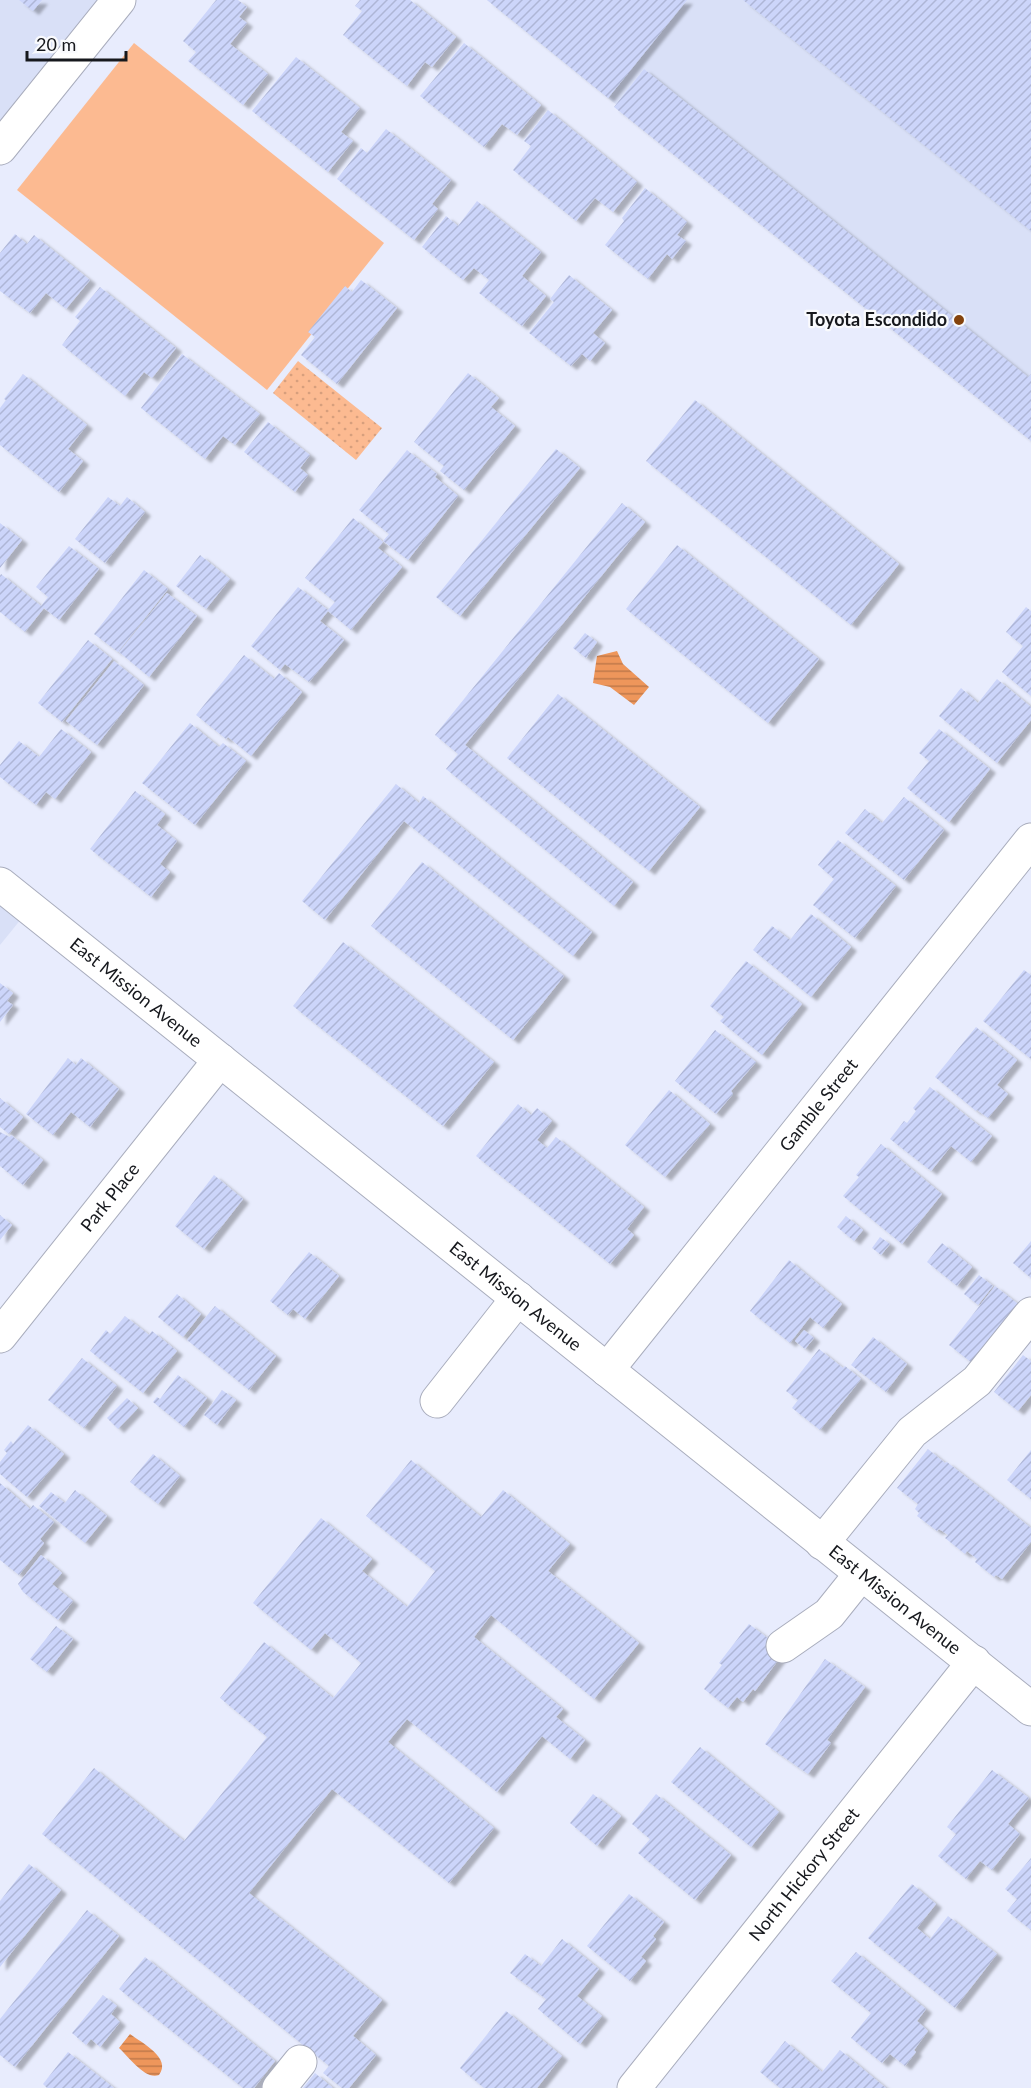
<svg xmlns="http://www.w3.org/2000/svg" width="1031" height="2088" viewBox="0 0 1031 2088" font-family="Lato,sans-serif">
<defs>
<pattern id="park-dots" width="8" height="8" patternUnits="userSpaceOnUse" patternTransform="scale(1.5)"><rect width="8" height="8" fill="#fcba91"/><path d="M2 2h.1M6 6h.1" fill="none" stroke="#d79f7d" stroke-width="1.8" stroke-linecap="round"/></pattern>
<pattern id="water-rules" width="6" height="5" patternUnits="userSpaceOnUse" patternTransform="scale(1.5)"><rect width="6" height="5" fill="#ee965b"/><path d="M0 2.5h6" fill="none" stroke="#c0794b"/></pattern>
<pattern id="building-hatch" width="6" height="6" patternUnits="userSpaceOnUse" patternTransform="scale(1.5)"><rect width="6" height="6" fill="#ccd5fa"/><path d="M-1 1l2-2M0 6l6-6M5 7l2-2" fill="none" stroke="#aeb6d6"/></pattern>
<filter id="shadow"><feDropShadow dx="6" dy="4" stdDeviation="1.5" flood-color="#0004"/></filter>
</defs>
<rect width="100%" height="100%" fill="#e8ecfd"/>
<g fill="#d9e0f7">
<polygon points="0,0 119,0 0,148"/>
<polygon points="487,0 1031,0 1031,436 608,98"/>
<polygon points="0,884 30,908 0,945"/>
</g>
<polygon fill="#fcba91" points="134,43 384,243 267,390 17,190"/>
<polygon fill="url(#park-dots)" points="298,361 382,428 356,460 273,393"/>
<g fill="url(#water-rules)">
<polygon points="617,651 623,664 649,687 634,705 610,687 593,683 597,656"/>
<path d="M130,2034C142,2043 172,2058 159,2075C145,2080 130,2058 119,2048Z"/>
</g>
<g fill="url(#building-hatch)" filter="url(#shadow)">
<polygon points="19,0 42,0 33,11"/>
<polygon points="216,0 238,0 247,7 239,17 247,23 230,44 268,74 243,105 188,61 196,52 183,41"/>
<polygon points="360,0 410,0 456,37 432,67 425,62 407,86 343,35 362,11 355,6"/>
<polygon points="487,0 687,0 608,98"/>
<polygon points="743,0 1031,0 1031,231"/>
<polygon points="464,43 541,105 517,135 502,124 484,147 420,96"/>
<polygon points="296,57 360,108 341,132 353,141 328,172 252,111"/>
<polygon points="644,69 1028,377 1031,374 1031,441 614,107"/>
<polygon points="548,110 637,182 613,212 595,198 576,221 513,170 531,146 524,141"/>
<polygon points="386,129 451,180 432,204 438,209 414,240 337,179 361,148 367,153"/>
<polygon points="645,188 687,222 677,235 686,241 672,259 667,254 648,279 605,245 624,221 622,218"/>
<polygon points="477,201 541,252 522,276 546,296 522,326 479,293 489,280 474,268 463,280 422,247 446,216 458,226"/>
<polygon points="15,234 27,244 34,235 90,280 66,309 46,293 30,313 0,291 0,253"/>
<polygon points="569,275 612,310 593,333 605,343 590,361 582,354 571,366 529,333 554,302 550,299"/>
<polygon points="361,280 397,308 337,384 301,355 315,337 308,332 345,286 352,292"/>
<polygon points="100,287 176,348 152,378 144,372 125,396 62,345 80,321 75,317"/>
<polygon points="182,354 260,414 235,445 223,436 205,459 141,408"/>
<polygon points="468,373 499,398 491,407 515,426 464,490 440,471 444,466 414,442"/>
<polygon points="23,374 87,425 68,449 83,461 59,492 0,445 0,408 6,400 4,399"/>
<polygon points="695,400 899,564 851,625 646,461"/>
<polygon points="268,422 310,455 300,468 308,475 295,492 244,452"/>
<polygon points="556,449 580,468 460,616 436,597"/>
<polygon points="407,450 437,474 435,477 458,496 408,560 383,541 389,534 359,510"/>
<polygon points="108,497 120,506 127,497 145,512 105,563 75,539"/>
<polygon points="622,503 645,522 465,745 633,882 614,906 446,769 458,754 435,735"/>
<polygon points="353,518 383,542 378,548 402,567 351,630 328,611 320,621 344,640 309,682 285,664 280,670 251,646 298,587 328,610 335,602 305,578"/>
<polygon points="0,523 22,540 0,568"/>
<polygon points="677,545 819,659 768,723 626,609"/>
<polygon points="69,546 99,569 59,620 44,608 25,632 0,612 0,576 1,574 41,606 48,597 36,587"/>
<polygon points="200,555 230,579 206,609 176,586"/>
<polygon points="144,570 168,589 118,652 94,634"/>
<polygon points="167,593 197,616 149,677 119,652"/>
<polygon points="1026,607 1031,611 1031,696 1002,672 1023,646 1006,632"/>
<polygon points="585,633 597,642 586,658 573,648"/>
<polygon points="88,640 112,659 62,722 38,703"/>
<polygon points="244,655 274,679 279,673 302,692 251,756 228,737 226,739 196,715"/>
<polygon points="114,661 144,685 97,745 66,721"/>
<polygon points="997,679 1031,707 1031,720 997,763 939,716 961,688 978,703"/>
<polygon points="558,694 700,807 649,871 507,758"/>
<polygon points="190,723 219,747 223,743 246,761 195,825 142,783"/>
<polygon points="61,729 91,752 55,799 46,792 36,805 0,777 0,765 19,741 39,757"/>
<polygon points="939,729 990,769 949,822 907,788 929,761 919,753"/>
<polygon points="396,784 419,803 423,796 592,932 573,956 404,821 325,920 302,901"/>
<polygon points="135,791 165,814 157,825 177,841 160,864 170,872 151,897 90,849"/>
<polygon points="904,797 944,830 904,880 845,833 865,809 882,823"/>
<polygon points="838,840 896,886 855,938 813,905 834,879 818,865"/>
<polygon points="422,862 564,976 513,1040 371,926"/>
<polygon points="811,914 851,947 811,997 753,950 772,926 790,940"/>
<polygon points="343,942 494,1062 443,1126 293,1006"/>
<polygon points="746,961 802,1004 762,1055 720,1021 724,1017 710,1006"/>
<polygon points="1024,970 1031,975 1031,1059 983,1021"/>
<polygon points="0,983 13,993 7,1001 13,1005 0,1022"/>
<polygon points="976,1027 1017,1060 997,1085 1008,1094 988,1118 977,1110 976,1111 935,1077"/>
<polygon points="715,1030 756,1062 731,1091 733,1094 716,1114 675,1081"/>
<polygon points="68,1058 76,1065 81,1058 119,1089 90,1127 71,1112 53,1135 26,1114"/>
<polygon points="930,1087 992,1136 971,1162 951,1146 931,1171 890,1139 904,1121 907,1123 916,1111 913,1108"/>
<polygon points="669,1090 710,1124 665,1177 625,1145"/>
<polygon points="0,1098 23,1117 9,1134 0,1127"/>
<polygon points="518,1104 531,1115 537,1108 552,1121 537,1140 547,1148 556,1137 644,1207 627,1229 634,1235 610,1264 476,1156"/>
<polygon points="0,1132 10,1137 11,1135 43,1160 23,1185 0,1166"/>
<polygon points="881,1144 942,1194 902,1244 843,1196 859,1177 856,1175"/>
<polygon points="214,1175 243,1199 204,1249 175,1226"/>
<polygon points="0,1215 12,1225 0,1240"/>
<polygon points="846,1216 863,1230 854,1241 837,1227"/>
<polygon points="880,1237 890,1244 881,1255 872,1248"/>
<polygon points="1031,1241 1031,1278 1013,1263"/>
<polygon points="942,1243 972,1267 957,1286 927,1262"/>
<polygon points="309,1252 339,1276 305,1319 293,1309 288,1315 270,1301"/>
<polygon points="789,1260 842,1304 823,1328 810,1317 790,1343 750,1311"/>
<polygon points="979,1275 993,1286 978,1305 964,1294"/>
<polygon points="995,1286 1018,1304 972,1363 949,1345"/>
<polygon points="177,1294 201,1314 183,1337 158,1317"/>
<polygon points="215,1306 276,1356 249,1390 187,1340"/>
<polygon points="125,1316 149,1335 152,1331 177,1351 143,1393 90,1351 106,1330 110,1334"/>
<polygon points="804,1330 814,1338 805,1349 795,1341"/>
<polygon points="873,1337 907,1364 886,1392 851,1365"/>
<polygon points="819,1349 843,1368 845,1366 861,1379 820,1430 792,1408 798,1400 786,1391"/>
<polygon points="1023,1355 1031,1361 1031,1395 1018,1411 994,1392"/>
<polygon points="82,1358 117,1386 84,1428 48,1400"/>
<polygon points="178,1375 207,1398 184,1427 153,1402 157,1397 160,1399"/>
<polygon points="222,1390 236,1400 217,1425 204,1415"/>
<polygon points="127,1398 138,1408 118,1429 107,1418"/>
<polygon points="28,1425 64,1454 27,1497 0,1474 0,1462 7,1453 4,1450 11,1441 13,1444"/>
<polygon points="928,1449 945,1463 947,1462 1031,1528 1031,1542 1002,1579 996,1575 994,1577 975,1562 977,1559 967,1551 965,1554 945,1538 948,1535 939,1529 937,1531 917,1516 919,1513 915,1509 918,1504 897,1488"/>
<polygon points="1031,1450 1031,1499 1007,1480"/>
<polygon points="153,1454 180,1476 158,1504 130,1482"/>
<polygon points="411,1460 481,1517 503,1490 570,1544 548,1571 639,1643 594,1699 491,1615 474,1637 563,1709 556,1717 585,1740 570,1759 542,1736 497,1792 407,1719 388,1742 494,1828 449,1883 332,1789 249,1893 382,2000 353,2036 376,2055 349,2088 342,2088 323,2073 329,2066 42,1834 94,1768 184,1841 267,1737 220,1698 264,1642 333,1698 361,1663 325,1633 311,1650 253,1603 321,1518 372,1559 362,1571 407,1607 435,1571 366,1516"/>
<polygon points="0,1483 30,1509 33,1505 54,1522 40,1539 44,1543 19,1575 0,1560"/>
<polygon points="75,1490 107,1516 85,1543 39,1506 51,1492 65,1503"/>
<polygon points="41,1555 62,1573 52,1584 73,1601 58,1620 23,1592 18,1584"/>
<polygon points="749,1624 785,1651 755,1691 753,1689 743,1702 737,1697 728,1708 704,1689 722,1665 719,1663"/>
<polygon points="56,1626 73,1639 47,1672 30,1659"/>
<polygon points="825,1659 865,1687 827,1740 831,1743 808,1774 765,1744"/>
<polygon points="700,1747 779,1812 751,1847 671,1782"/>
<polygon points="992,1770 1029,1798 1008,1824 1020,1834 992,1870 980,1861 966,1879 938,1856 956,1834 947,1827"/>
<polygon points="593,1794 621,1816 597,1846 570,1823"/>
<polygon points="656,1794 731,1855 695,1900 638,1853 650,1839 632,1824"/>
<polygon points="1031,1858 1031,1930 1007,1911 1017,1899 1005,1889"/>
<polygon points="29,1864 61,1890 0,1967 0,1901"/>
<polygon points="912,1884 936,1904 917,1928 930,1939 948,1916 997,1954 955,2008 868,1938"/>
<polygon points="629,1894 664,1922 653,1936 656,1939 641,1957 646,1961 630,1981 587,1946"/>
<polygon points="87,1910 119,1936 15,2067 0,2055 0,2019"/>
<polygon points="562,1939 599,1969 577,1996 602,2016 580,2044 538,2009 546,1999 510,1973 525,1954 541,1966"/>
<polygon points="856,1952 926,2009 917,2021 928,2031 914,2050 916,2052 905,2066 890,2054 882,2063 851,2038 871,2013 831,1981"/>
<polygon points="145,1957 275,2061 254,2088 243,2088 119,1989"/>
<polygon points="103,1995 117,2006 111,2014 120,2022 100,2047 91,2039 86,2045 72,2033"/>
<polygon points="506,2011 562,2056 537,2088 484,2088 460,2068"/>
<polygon points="785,2041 822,2072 840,2050 886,2088 780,2088 760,2072"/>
<polygon points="68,2052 114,2088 47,2088 43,2084"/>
<polygon points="315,2073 333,2088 303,2088"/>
</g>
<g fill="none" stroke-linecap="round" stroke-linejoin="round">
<g stroke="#a9adbd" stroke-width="35">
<g id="minor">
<polyline points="0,148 119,0"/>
<path id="s1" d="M0,1336L220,1060"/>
<path id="s2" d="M607,1370L1031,840"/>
<polyline points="437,1401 518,1298"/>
<polyline points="822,1543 912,1432 977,1381 1031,1314"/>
<polyline points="783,1646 829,1614 861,1574"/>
<polyline points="279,2088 300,2062"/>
<path id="s3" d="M634,2088L974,1662"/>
</g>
</g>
<g stroke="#a9adbd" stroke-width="35">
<g id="major">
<path id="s4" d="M0,884L1031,1709"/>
</g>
</g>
<use href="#minor" stroke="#fff" stroke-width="33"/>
<use href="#major" stroke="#fff" stroke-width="33"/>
</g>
<circle fill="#84430e" stroke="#f9fafd" stroke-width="2" cx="959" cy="320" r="6"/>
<g text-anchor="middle" stroke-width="4.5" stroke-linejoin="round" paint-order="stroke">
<g font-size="18" font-weight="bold" fill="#16181d" stroke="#f9fafd" text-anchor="end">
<text x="947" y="326">Toyota Escondido</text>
</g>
<g font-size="18" fill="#16181d" stroke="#f9fafd">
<text dy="6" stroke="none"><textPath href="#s4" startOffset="174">East Mission Avenue</textPath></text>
<text dy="6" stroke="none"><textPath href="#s2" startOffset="339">Gamble Street</textPath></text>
<text dy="6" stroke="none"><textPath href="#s1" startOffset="177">Park Place</textPath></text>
<text dy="6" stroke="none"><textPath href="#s4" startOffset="660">East Mission Avenue</textPath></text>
<text dy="6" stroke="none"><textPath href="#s4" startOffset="1146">East Mission Avenue</textPath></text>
<text dy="6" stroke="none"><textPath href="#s3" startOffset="273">North Hickory Street</textPath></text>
</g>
</g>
<path d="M27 51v9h99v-9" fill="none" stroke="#16181d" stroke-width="3"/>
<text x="36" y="51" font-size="18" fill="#16181d" stroke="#f9fafd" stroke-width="4.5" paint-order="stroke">20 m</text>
</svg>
